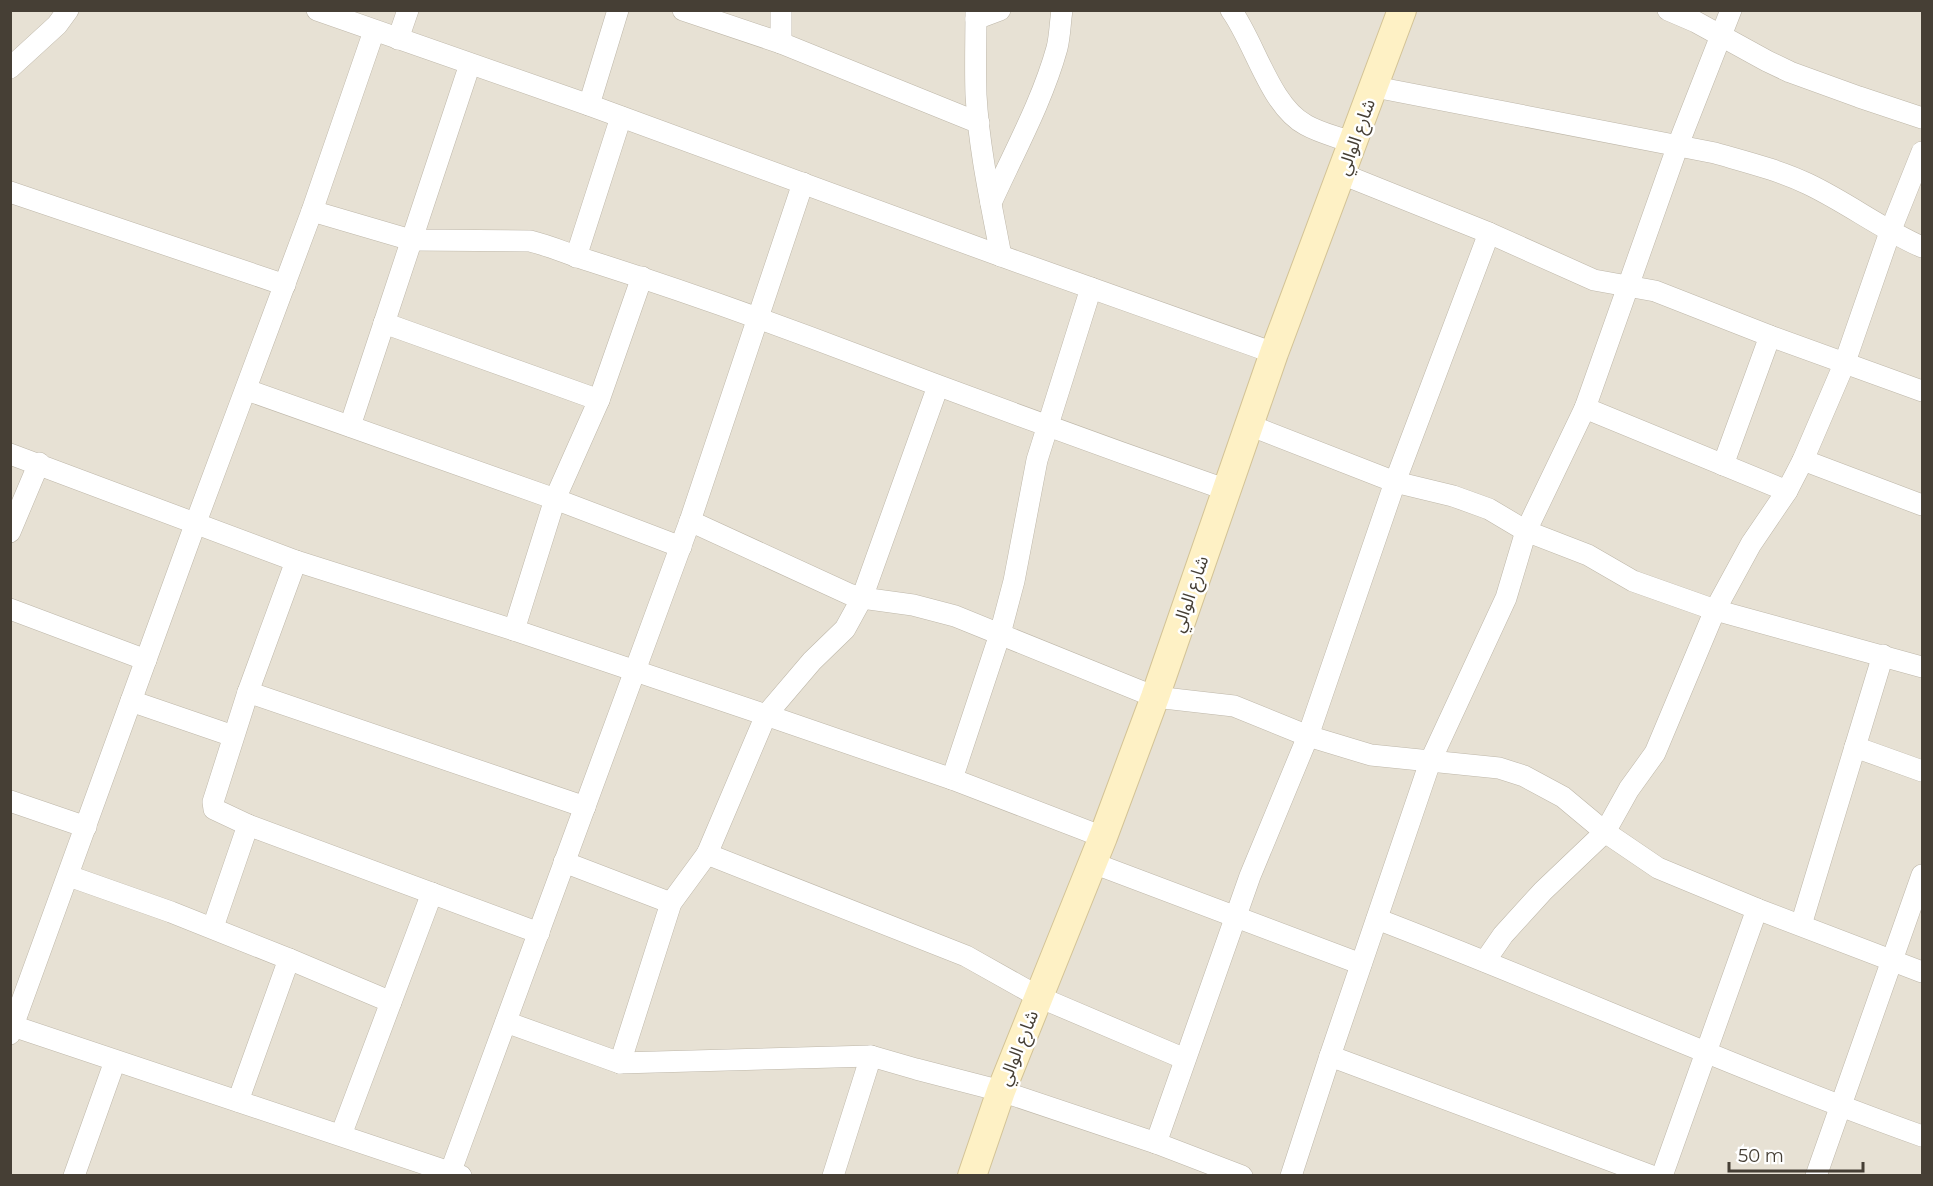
<svg xmlns="http://www.w3.org/2000/svg" width="1933" height="1186" viewBox="0 0 1933 1186" font-family="Montserrat,'Noto Sans Arabic',sans-serif">
<rect width="100%" height="100%" fill="#f3efe6"/>
<rect fill="#e7e1d4" x="11" y="11" width="1911" height="1164"/>
<g fill="none" stroke-linecap="round" stroke-linejoin="round">
<g stroke="#beb7a9" stroke-width="22">
<g id="minor">
<polyline points="317,10 589,105 1001,256 1274,353"/>
<polyline points="683,10 781,43 979,123"/>
<polyline points="781,10 781,43"/>
<path d="M976,10C976,39 975,66 976,95C979,149 991,203 1001,256"/>
<path d="M1231,10C1255,43 1270,106 1306,125C1320,133 1338,137 1353,143"/>
<polyline points="1668,10 1696,22 1767,61 1790,72 1859,97 1922,118"/>
<polyline points="976,19 1000,10"/>
<polyline points="398,39 408,10"/>
<polyline points="10,68 57,25 68,10"/>
<path d="M1375,87L1715,153C1746,162 1779,170 1808,184C1848,203 1881,229 1922,247"/>
<polyline points="589,105 618,10"/>
<polyline points="1342,174 1489,233 1594,280 1655,291 1770,336 1922,391"/>
<polyline points="10,192 285,285"/>
<path d="M991,203C1014,152 1042,102 1057,48C1060,36 1060,23 1062,10"/>
<path d="M312,211L411,240L530,241C551,246 570,255 590,261C681,290 771,322 860,356C981,402 1104,447 1227,490"/>
<polyline points="576,257 621,117"/>
<polyline points="384,323 599,400"/>
<polyline points="247,390 555,499 681,547"/>
<polyline points="1585,408 1787,491"/>
<polyline points="1249,425 1395,482 1453,496 1489,509 1526,531 1588,555 1633,581 1715,610 1922,667"/>
<polyline points="350,426 470,64"/>
<polyline points="10,454 296,561 514,630 766,715 952,779 1103,837"/>
<polyline points="1803,460 1922,505"/>
<polyline points="1723,465 1770,336"/>
<polyline points="690,521 849,594 862,598 913,605 955,616 1155,697 1234,706 1308,736 1371,755 1499,768 1524,776 1563,797 1605,832 1658,868 1757,909 1922,972"/>
<polyline points="10,532 39,463"/>
<polyline points="296,561 248,692 213,802 214,809 248,825 539,933"/>
<polyline points="10,609 146,660"/>
<polyline points="514,630 555,499 599,400 642,277"/>
<polyline points="248,692 585,807"/>
<polyline points="131,701 233,736"/>
<polyline points="1855,747 1922,771"/>
<polyline points="952,779 1000,634 1014,581 1037,460 1091,288"/>
<polyline points="10,801 86,827"/>
<polyline points="707,854 966,956 1039,997 1185,1059"/>
<polyline points="564,862 671,903"/>
<polyline points="1093,863 1361,964"/>
<polyline points="69,876 171,912 289,959 238,1101"/>
<path d="M1377,919C1560,989 1738,1070 1922,1136"/>
<polyline points="1801,925 1883,655"/>
<polyline points="213,927 248,825"/>
<polyline points="289,959 391,1002"/>
<polyline points="1485,961 1503,935 1543,891 1605,832 1629,789 1655,753 1715,610 1751,544 1787,491 1803,460 1845,362 1890,232 1922,152"/>
<polyline points="506,1022 620,1063 871,1056 916,1069 1001,1091 1156,1143 1242,1176"/>
<polyline points="10,1025 461,1176"/>
<polyline points="10,1034 196,522 312,211 374,31"/>
<polyline points="1330,1056 1652,1176"/>
<polyline points="620,1063 671,903 707,854 766,715 812,661 845,629 862,598 938,386"/>
<polyline points="341,1135 432,893"/>
<polyline points="1156,1143 1250,876 1308,736 1395,482 1489,233"/>
<polyline points="74,1176 115,1061"/>
<polyline points="449,1176 690,521 803,183"/>
<polyline points="833,1176 871,1056"/>
<polyline points="1291,1176 1330,1056 1430,762 1506,598 1526,531 1585,408 1678,145 1731,10"/>
<polyline points="1662,1176 1757,909"/>
<polyline points="1816,1176 1922,875"/>
</g>
</g>
<g stroke="#d3c396" stroke-width="30">
<polyline id="secondary" points="972,1176 1001,1091 1103,837 1155,697 1274,353 1402,10"/>
</g>
<use href="#minor" stroke="#fff" stroke-width="21"/>
<use href="#secondary" stroke="#fef1c5" stroke-width="28"/>
</g>
<g text-anchor="middle" stroke-width="5" stroke-linejoin="round" paint-order="stroke">
<g font-size="18" fill="#463f35" stroke="#fff">
<text transform="translate(1356 137) rotate(-70)" y="6">شارع الوالي</text>
<text transform="translate(1190 594) rotate(-71)" y="6">شارع الوالي</text>
<text transform="translate(1018 1048) rotate(-68)" y="6">شارع الوالي</text>
</g>
</g>
<rect width="1933" height="1186" fill="none" stroke="#463f35" stroke-width="24"/>
<path d="M1729 1162v9h134v-9" fill="none" stroke="#463f35" stroke-width="3"/>
<text x="1738" y="1162" font-size="18" fill="#463f35" stroke="#ffffff" stroke-width="4.5" paint-order="stroke">50 m</text>
</svg>
